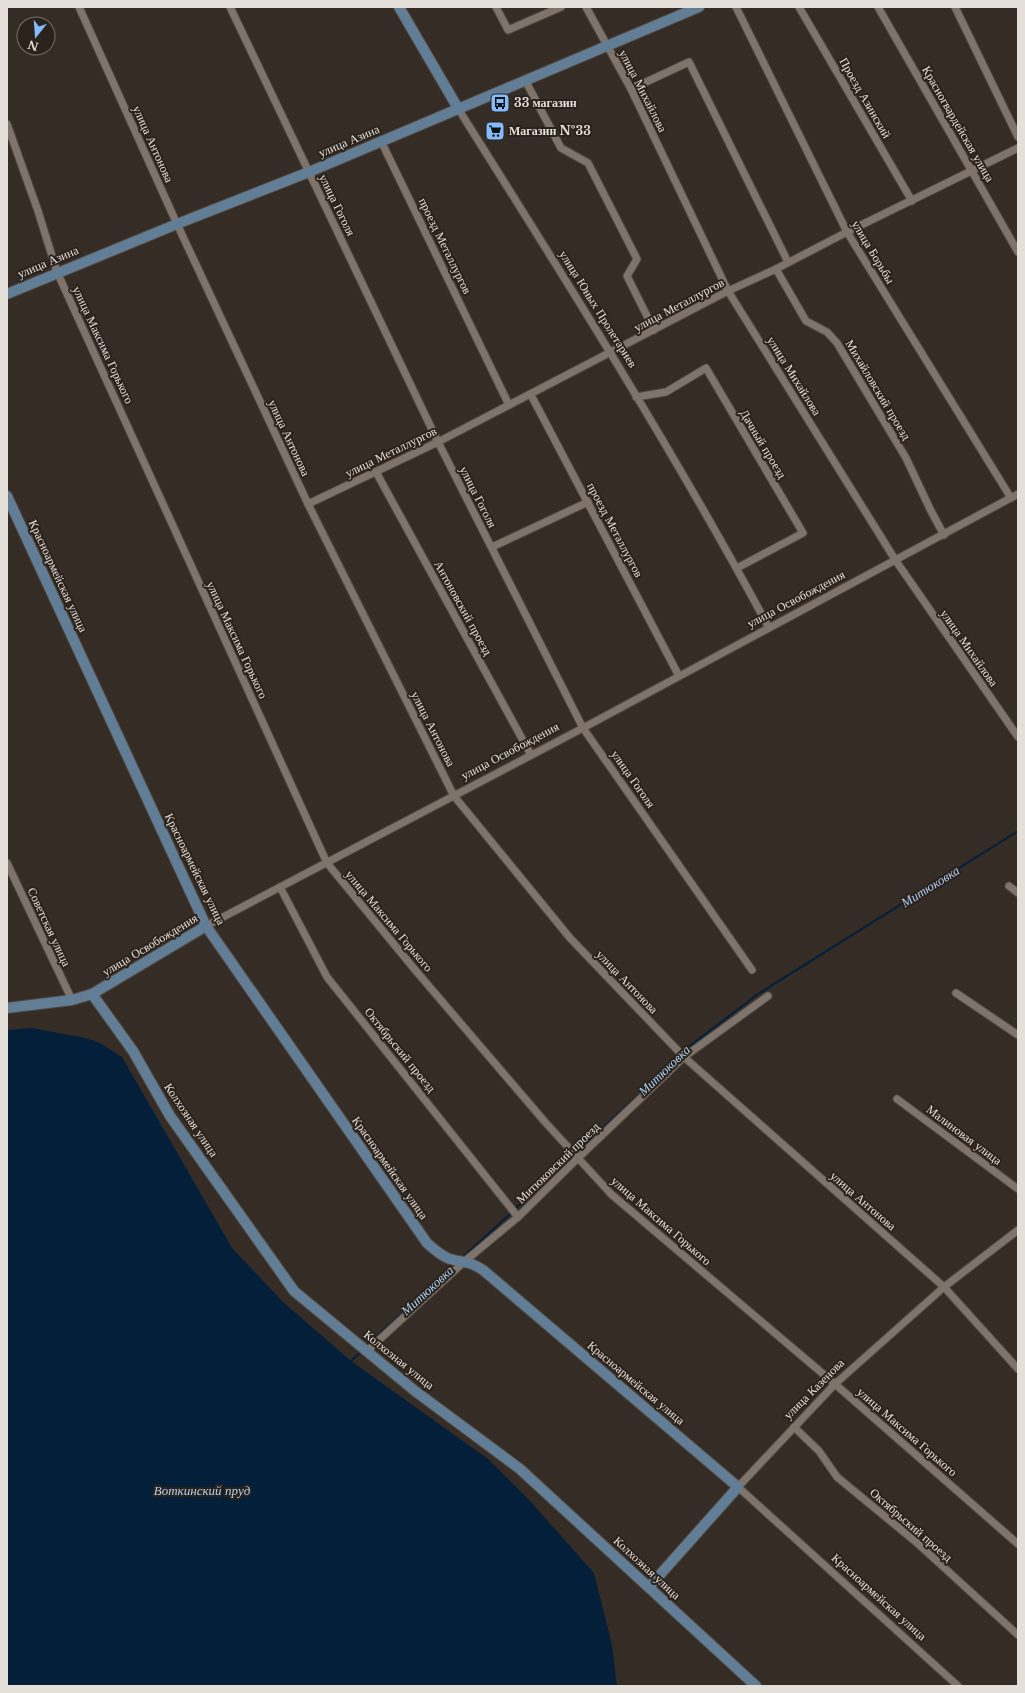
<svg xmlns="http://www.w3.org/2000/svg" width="1025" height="1693" viewBox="0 0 1025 1693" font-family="'Libre Baskerville',serif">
<rect width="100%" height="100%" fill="#352d25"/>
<polygon fill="#041f3a" points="32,1028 86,1038 100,1043 122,1057 232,1248 283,1302 351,1361 488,1459 530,1501 594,1573 612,1645 617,1686 7,1686 7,1030"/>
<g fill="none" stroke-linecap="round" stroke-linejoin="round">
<g stroke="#041f3a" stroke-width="2">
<polyline points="682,1052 758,994 1018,831"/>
<polyline points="515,1209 643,1091 679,1055"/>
<polyline points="462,1258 512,1212"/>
<polyline points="366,1346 456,1264"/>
<polyline points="351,1361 362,1351"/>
</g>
<g stroke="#514a42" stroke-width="9">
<g id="street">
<polyline points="79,7 177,224 308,504 454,796 570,938 684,1057 944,1287 1018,1369"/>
<polyline points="230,7 438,442 583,728 752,970"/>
<polyline points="496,7 508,30 561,7"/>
<polyline points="586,7 631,89 728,291 896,561 1018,737"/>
<polyline points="736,7 847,232 1011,498"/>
<polyline points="799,7 912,201"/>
<polyline points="878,7 1018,252"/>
<polyline points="955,7 1018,137"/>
<polyline points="525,80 561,148 588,163 637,259 627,276 654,330"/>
<polyline points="631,89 689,62 788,262"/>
<path d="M459,110C566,280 674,451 769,628"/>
<polyline points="7,124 38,211 57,272 327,863 416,971 545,1122 611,1194 835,1384 1018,1544"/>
<polyline points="381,141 509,405"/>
<polyline points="776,269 806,321 827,332 837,343 906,458 931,511 944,535"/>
<polyline points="531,395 679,676"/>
<polyline points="636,397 666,392 706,368 803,533 737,568"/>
<polyline points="376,472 531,755"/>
<polyline points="308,504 438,442 728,291 776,269 847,232 1018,148"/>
<polyline points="492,547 588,502"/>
<polyline points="7,863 72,1000"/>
<polyline points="1009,886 1018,893"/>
<polyline points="280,887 327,977 518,1217"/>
<polyline points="206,926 583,728 1018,494"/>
<polyline points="956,993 1018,1035"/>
<polyline points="897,1099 1018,1189"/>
<polyline points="367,1351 465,1261 518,1217 578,1158 684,1057 768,996"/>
<polyline points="794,1427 819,1451 837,1477 916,1542 1018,1635"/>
<polyline points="958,1686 738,1487 835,1384 944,1287 1018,1230"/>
</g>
</g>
<g stroke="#514a42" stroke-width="12">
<g id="secondary">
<polyline points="399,7 459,110"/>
<polyline points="7,294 177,224 309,172 699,7"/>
<path d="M7,496L206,926L427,1243C434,1249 441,1256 450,1259C465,1263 469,1261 483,1270L738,1487L649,1587"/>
<polyline points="92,994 133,1051 170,1116 294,1291 415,1391 520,1469 756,1686"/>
<polyline points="7,1008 72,1000 92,994 206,926"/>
</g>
</g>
<use href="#street" stroke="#7e746b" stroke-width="7"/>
<use href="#secondary" stroke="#627e96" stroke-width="10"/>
</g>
<defs>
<g id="bus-square" transform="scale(1)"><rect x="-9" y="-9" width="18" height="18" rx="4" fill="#82bcfa" stroke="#2b231b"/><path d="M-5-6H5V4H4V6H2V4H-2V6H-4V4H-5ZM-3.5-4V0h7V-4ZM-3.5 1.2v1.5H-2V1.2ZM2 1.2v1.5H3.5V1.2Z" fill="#111"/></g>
<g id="supermarket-square" transform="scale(1)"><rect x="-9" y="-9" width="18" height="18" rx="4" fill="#82bcfa" stroke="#2b231b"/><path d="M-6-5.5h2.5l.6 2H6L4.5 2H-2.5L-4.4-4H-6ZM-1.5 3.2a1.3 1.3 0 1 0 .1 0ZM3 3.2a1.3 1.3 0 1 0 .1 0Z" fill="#111"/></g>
</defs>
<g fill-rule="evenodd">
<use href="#bus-square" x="500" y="103"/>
<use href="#supermarket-square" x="495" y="131"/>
</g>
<g text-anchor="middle" stroke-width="4" stroke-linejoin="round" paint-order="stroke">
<g font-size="12" fill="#e5dfda" stroke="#2b231b">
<text transform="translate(643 91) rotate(63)" y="4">улица Михайлова</text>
<text transform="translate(865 98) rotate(60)" y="4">Проезд Азинский</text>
<text transform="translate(958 124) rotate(60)" y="4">Красногвардейская улица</text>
<text transform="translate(349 141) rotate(-23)" y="4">улица Азина</text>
<text transform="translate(153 144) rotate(66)" y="4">улица Антонова</text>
<text transform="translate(337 205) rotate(64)" y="4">улица Гоголя</text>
<text transform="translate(445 246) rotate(64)" y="4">проезд Металлургов</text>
<text transform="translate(873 252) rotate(59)" y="4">улица Борьбы</text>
<text transform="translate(48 262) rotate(-23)" y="4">улица Азина</text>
<text transform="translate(679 305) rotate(-28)" y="4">улица Металлургов</text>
<text transform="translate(598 309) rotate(58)" y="4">улица Юных Пролетариев</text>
<text transform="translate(103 345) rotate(65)" y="4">улица Максима Горького</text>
<text transform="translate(794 376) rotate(58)" y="4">улица Михайлова</text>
<text transform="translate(878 390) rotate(59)" y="4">Михайловский проезд</text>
<text transform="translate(289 438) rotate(65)" y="4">улица Антонова</text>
<text transform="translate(763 444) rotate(59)" y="4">Дачный проезд</text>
<text transform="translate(391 452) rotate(-26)" y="4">улица Металлургов</text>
<text transform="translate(478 497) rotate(63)" y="4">улица Гоголя</text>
<text transform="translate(615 530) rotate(62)" y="4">проезд Металлургов</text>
<text transform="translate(58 576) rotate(65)" y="4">Красноармейская улица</text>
<text transform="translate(796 599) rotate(-28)" y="4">улица Освобождения</text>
<text transform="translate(463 608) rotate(61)" y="4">Антоновский проезд</text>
<text transform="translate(237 640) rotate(65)" y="4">улица Максима Горького</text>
<text transform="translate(969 648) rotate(55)" y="4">улица Михайлова</text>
<text transform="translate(433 729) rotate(63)" y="4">улица Антонова</text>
<text transform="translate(510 751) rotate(-28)" y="4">улица Освобождения</text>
<text transform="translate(633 779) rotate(55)" y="4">улица Гоголя</text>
<text transform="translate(195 869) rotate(64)" y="4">Красноармейская улица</text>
<text transform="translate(389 921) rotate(50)" y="4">улица Максима Горького</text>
<text transform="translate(49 927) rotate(65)" y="4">Советская улица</text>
<text transform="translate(150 945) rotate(-31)" y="4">улица Освобождения</text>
<text transform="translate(627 982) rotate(46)" y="4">улица Антонова</text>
<text transform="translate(400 1050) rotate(51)" y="4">Октябрьский проезд</text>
<text transform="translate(191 1120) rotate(56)" y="4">Колхозная улица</text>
<text transform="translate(964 1135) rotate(37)" y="4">Малиновая улица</text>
<text transform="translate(558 1163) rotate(-44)" y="4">Митюковский проезд</text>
<text transform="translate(390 1168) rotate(55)" y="4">Красноармейская улица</text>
<text transform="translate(863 1201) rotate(41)" y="4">улица Антонова</text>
<text transform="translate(661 1221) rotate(41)" y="4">улица Максима Горького</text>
<text transform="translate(399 1360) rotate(39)" y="4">Колхозная улица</text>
<text transform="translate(636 1383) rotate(40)" y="4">Красноармейская улица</text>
<text transform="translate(814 1389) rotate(-45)" y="4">улица Казенова</text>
<text transform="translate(907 1432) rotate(41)" y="4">улица Максима Горького</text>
<text transform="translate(911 1525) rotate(41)" y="4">Октябрьский проезд</text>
<text transform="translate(647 1568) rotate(43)" y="4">Колхозная улица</text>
<text transform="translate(879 1597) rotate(42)" y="4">Красноармейская улица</text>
</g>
<g font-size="12" font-weight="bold" fill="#e5dfda" stroke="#2b231b" text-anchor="start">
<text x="514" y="107">33 магазин</text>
<text x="509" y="135">Магазин №33</text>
</g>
<g font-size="13" font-style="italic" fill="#adcff4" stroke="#2b231b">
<text transform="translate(930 886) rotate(-32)" y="5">Митюковка</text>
<text transform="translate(664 1070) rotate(-44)" y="5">Митюковка</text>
<text transform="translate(427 1290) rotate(-43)" y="5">Митюковка</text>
<text x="202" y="1495">Воткинский пруд</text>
</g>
</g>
<rect width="1025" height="1693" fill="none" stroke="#e5dfda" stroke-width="16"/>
<g transform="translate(36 36) rotate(197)"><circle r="19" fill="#2b231b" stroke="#756e67"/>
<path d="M0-3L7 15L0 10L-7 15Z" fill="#82bcfa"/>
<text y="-6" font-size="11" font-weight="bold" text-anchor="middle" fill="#e5dfda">N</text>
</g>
</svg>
